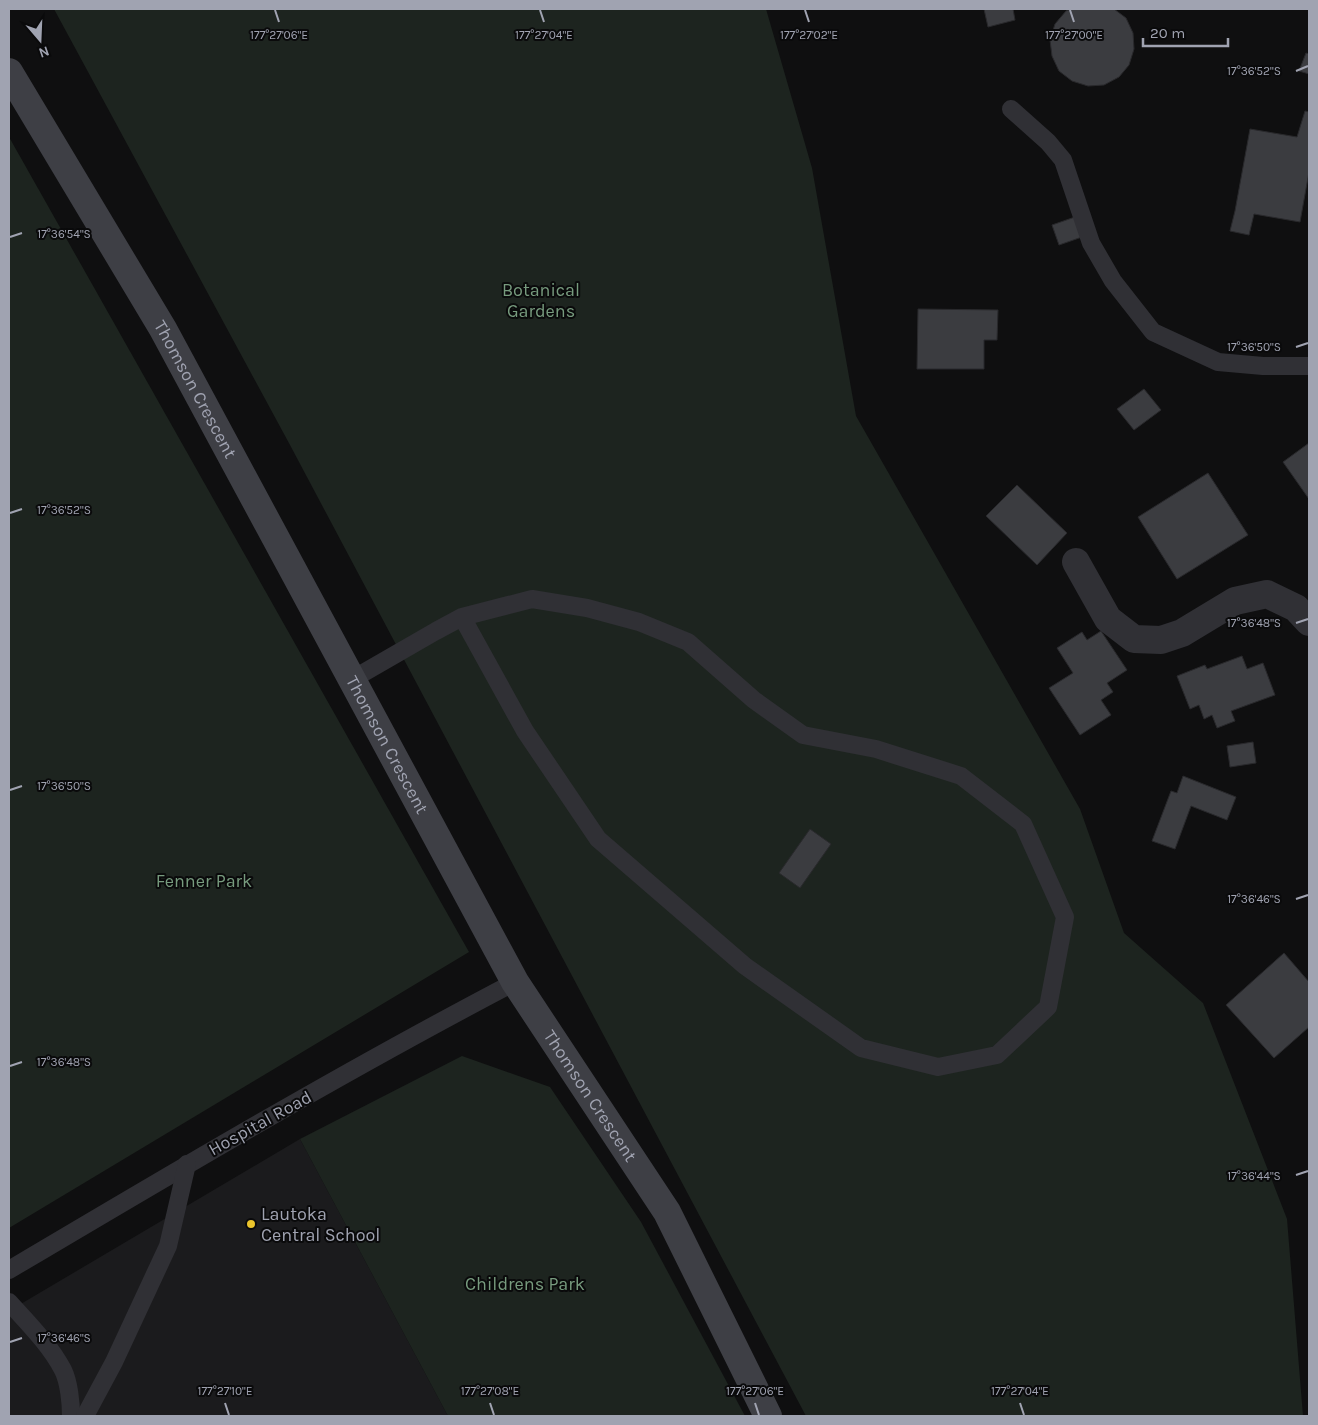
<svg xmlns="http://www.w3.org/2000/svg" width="1318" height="1425" viewBox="0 0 1318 1425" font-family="Karla,sans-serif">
<rect width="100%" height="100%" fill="#0f0f10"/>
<polygon fill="#1b1b1d" points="300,1139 448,1416 9,1416 9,1311 14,1308"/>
<g fill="#1d241f">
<polygon points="54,9 766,9 812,168 856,416 1080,809 1124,933 1203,1003 1287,1219 1303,1416 806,1416 290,445"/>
<polygon points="9,137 469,952 9,1228"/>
<polygon points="462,1056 550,1087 641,1222 745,1416 448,1416 300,1139"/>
</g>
<g fill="#3b3c40" stroke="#29292c">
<polygon points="984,9 1013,9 1015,20 988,27"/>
<polygon points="1071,9 1114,9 1126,18 1133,33 1134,49 1129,65 1119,77 1104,85 1088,86 1072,81 1059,71 1052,56 1050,40 1055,24 1066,11"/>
<polygon points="1306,53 1309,54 1309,74 1299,71"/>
<polygon points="1305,111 1309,112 1309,172 1300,222 1254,214 1249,235 1230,231 1235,211 1250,129 1297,137"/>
<polygon points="1075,217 1082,237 1059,245 1052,225"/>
<polygon points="918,309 998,310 997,340 984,340 984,369 917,369"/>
<polygon points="1144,389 1161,410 1134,430 1117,409"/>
<polygon points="1309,443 1309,499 1283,462"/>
<polygon points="1208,473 1248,535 1177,579 1138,517"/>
<polygon points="1017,485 1067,533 1037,565 986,516"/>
<polygon points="1101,631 1127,670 1107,683 1113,692 1101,700 1111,715 1080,735 1049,688 1073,673 1057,648 1082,632 1087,640"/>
<polygon points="1242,656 1247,669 1263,663 1275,695 1231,711 1235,721 1217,728 1212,715 1204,719 1199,705 1190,709 1177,676 1205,665 1207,669"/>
<polygon points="1253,742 1256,763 1230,767 1227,746"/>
<polygon points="1183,776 1236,797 1227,820 1191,806 1175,849 1152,841 1171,791 1177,793"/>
<polygon points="810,829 831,844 800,888 779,873"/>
<polygon points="1284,953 1309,982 1309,1027 1274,1058 1226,1005"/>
</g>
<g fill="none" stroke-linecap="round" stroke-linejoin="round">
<g stroke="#303035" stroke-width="18">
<polyline points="1011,109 1048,142 1063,160 1091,243 1113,281 1153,332 1218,362 1263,366 1309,366"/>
<polyline points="351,680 436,631 462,617 532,599 587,608 639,622 688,642 754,700 803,735 876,749 961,776 1023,824 1065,917 1048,1007 997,1055 938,1067 861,1048 745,966 598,839 525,731 462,617"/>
<path d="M9,1270C176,1171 343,1072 515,982"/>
<path d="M9,1302C28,1323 50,1345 63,1370C69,1382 71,1403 71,1416"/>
<polyline points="85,1416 114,1362 168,1246 187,1164"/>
</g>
<polyline stroke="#303035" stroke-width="28" points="1076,562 1108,619 1134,639 1161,640 1182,633 1235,601 1267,594 1296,608 1309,622"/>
<path stroke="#3e3f45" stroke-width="28" id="s1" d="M9,72L163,329L515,982L667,1212L768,1416"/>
</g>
<path fill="none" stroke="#a0a3b1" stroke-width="2" d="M275,10L279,22M540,10L544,22M805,10L809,22M1070,10L1074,22M1296,71L1308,66M10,237L22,233M1296,347L1308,343M10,513L22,509M1296,623L1308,619M10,790L22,786M1296,899L1308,895M10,1066L22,1062M1296,1175L1308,1171M10,1342L22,1338M225,1403L229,1415M490,1403L494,1415M755,1403L759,1415M1020,1403L1024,1415"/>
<circle fill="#ebc42c" stroke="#0a0a0b" stroke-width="2" cx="251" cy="1224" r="5"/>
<g text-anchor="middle" stroke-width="4" stroke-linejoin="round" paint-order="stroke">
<g font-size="18" fill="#779b7e" stroke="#0a0a0b">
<text x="541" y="296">Botanical<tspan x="541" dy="21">Gardens</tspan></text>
<text x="204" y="887">Fenner Park</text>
<text x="525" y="1290">Childrens Park</text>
</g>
<g font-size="18" fill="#a0a3b1" stroke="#0a0a0b">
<text dy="6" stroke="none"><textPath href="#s1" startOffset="368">Thomson Crescent</textPath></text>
<text dy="6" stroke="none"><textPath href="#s1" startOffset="772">Thomson Crescent</textPath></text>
<text dy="6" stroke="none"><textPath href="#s1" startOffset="1178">Thomson Crescent</textPath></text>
<text transform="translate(260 1123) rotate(-29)" y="6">Hospital Road</text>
</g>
<g font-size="18" fill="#a0a3b1" stroke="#0a0a0b" text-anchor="start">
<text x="261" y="1220">Lautoka<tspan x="261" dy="21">Central School</tspan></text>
</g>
</g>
<g font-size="12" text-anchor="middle" fill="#a0a3b1" stroke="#0a0a0b" stroke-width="4" stroke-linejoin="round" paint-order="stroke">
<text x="1074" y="39">177°27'00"E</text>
<text x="279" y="39">177°27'06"E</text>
<text x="544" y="39">177°27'04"E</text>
<text x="809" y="39">177°27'02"E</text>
<text x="1254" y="75">17°36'52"S</text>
<text x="64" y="238">17°36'54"S</text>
<text x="1254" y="351">17°36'50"S</text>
<text x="64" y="514">17°36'52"S</text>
<text x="1254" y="627">17°36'48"S</text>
<text x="64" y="790">17°36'50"S</text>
<text x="1254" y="903">17°36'46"S</text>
<text x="64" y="1066">17°36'48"S</text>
<text x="1254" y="1180">17°36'44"S</text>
<text x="64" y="1342">17°36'46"S</text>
<text x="225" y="1395">177°27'10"E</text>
<text x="490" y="1395">177°27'08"E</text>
<text x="755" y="1395">177°27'06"E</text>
<text x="1020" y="1395">177°27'04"E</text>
</g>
<rect width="1318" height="1425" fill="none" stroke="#a0a3b1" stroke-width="20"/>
<g transform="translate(40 40) rotate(161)" stroke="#0a0a0b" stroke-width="4" paint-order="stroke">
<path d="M0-4L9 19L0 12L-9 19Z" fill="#a0a3b1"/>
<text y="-8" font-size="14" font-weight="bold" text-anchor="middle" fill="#a0a3b1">N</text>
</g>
<path d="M1143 38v8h85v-8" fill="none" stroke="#a0a3b1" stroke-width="2.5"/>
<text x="1150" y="38" font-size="15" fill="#a0a3b1" stroke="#0a0a0b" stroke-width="4" paint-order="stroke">20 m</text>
</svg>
